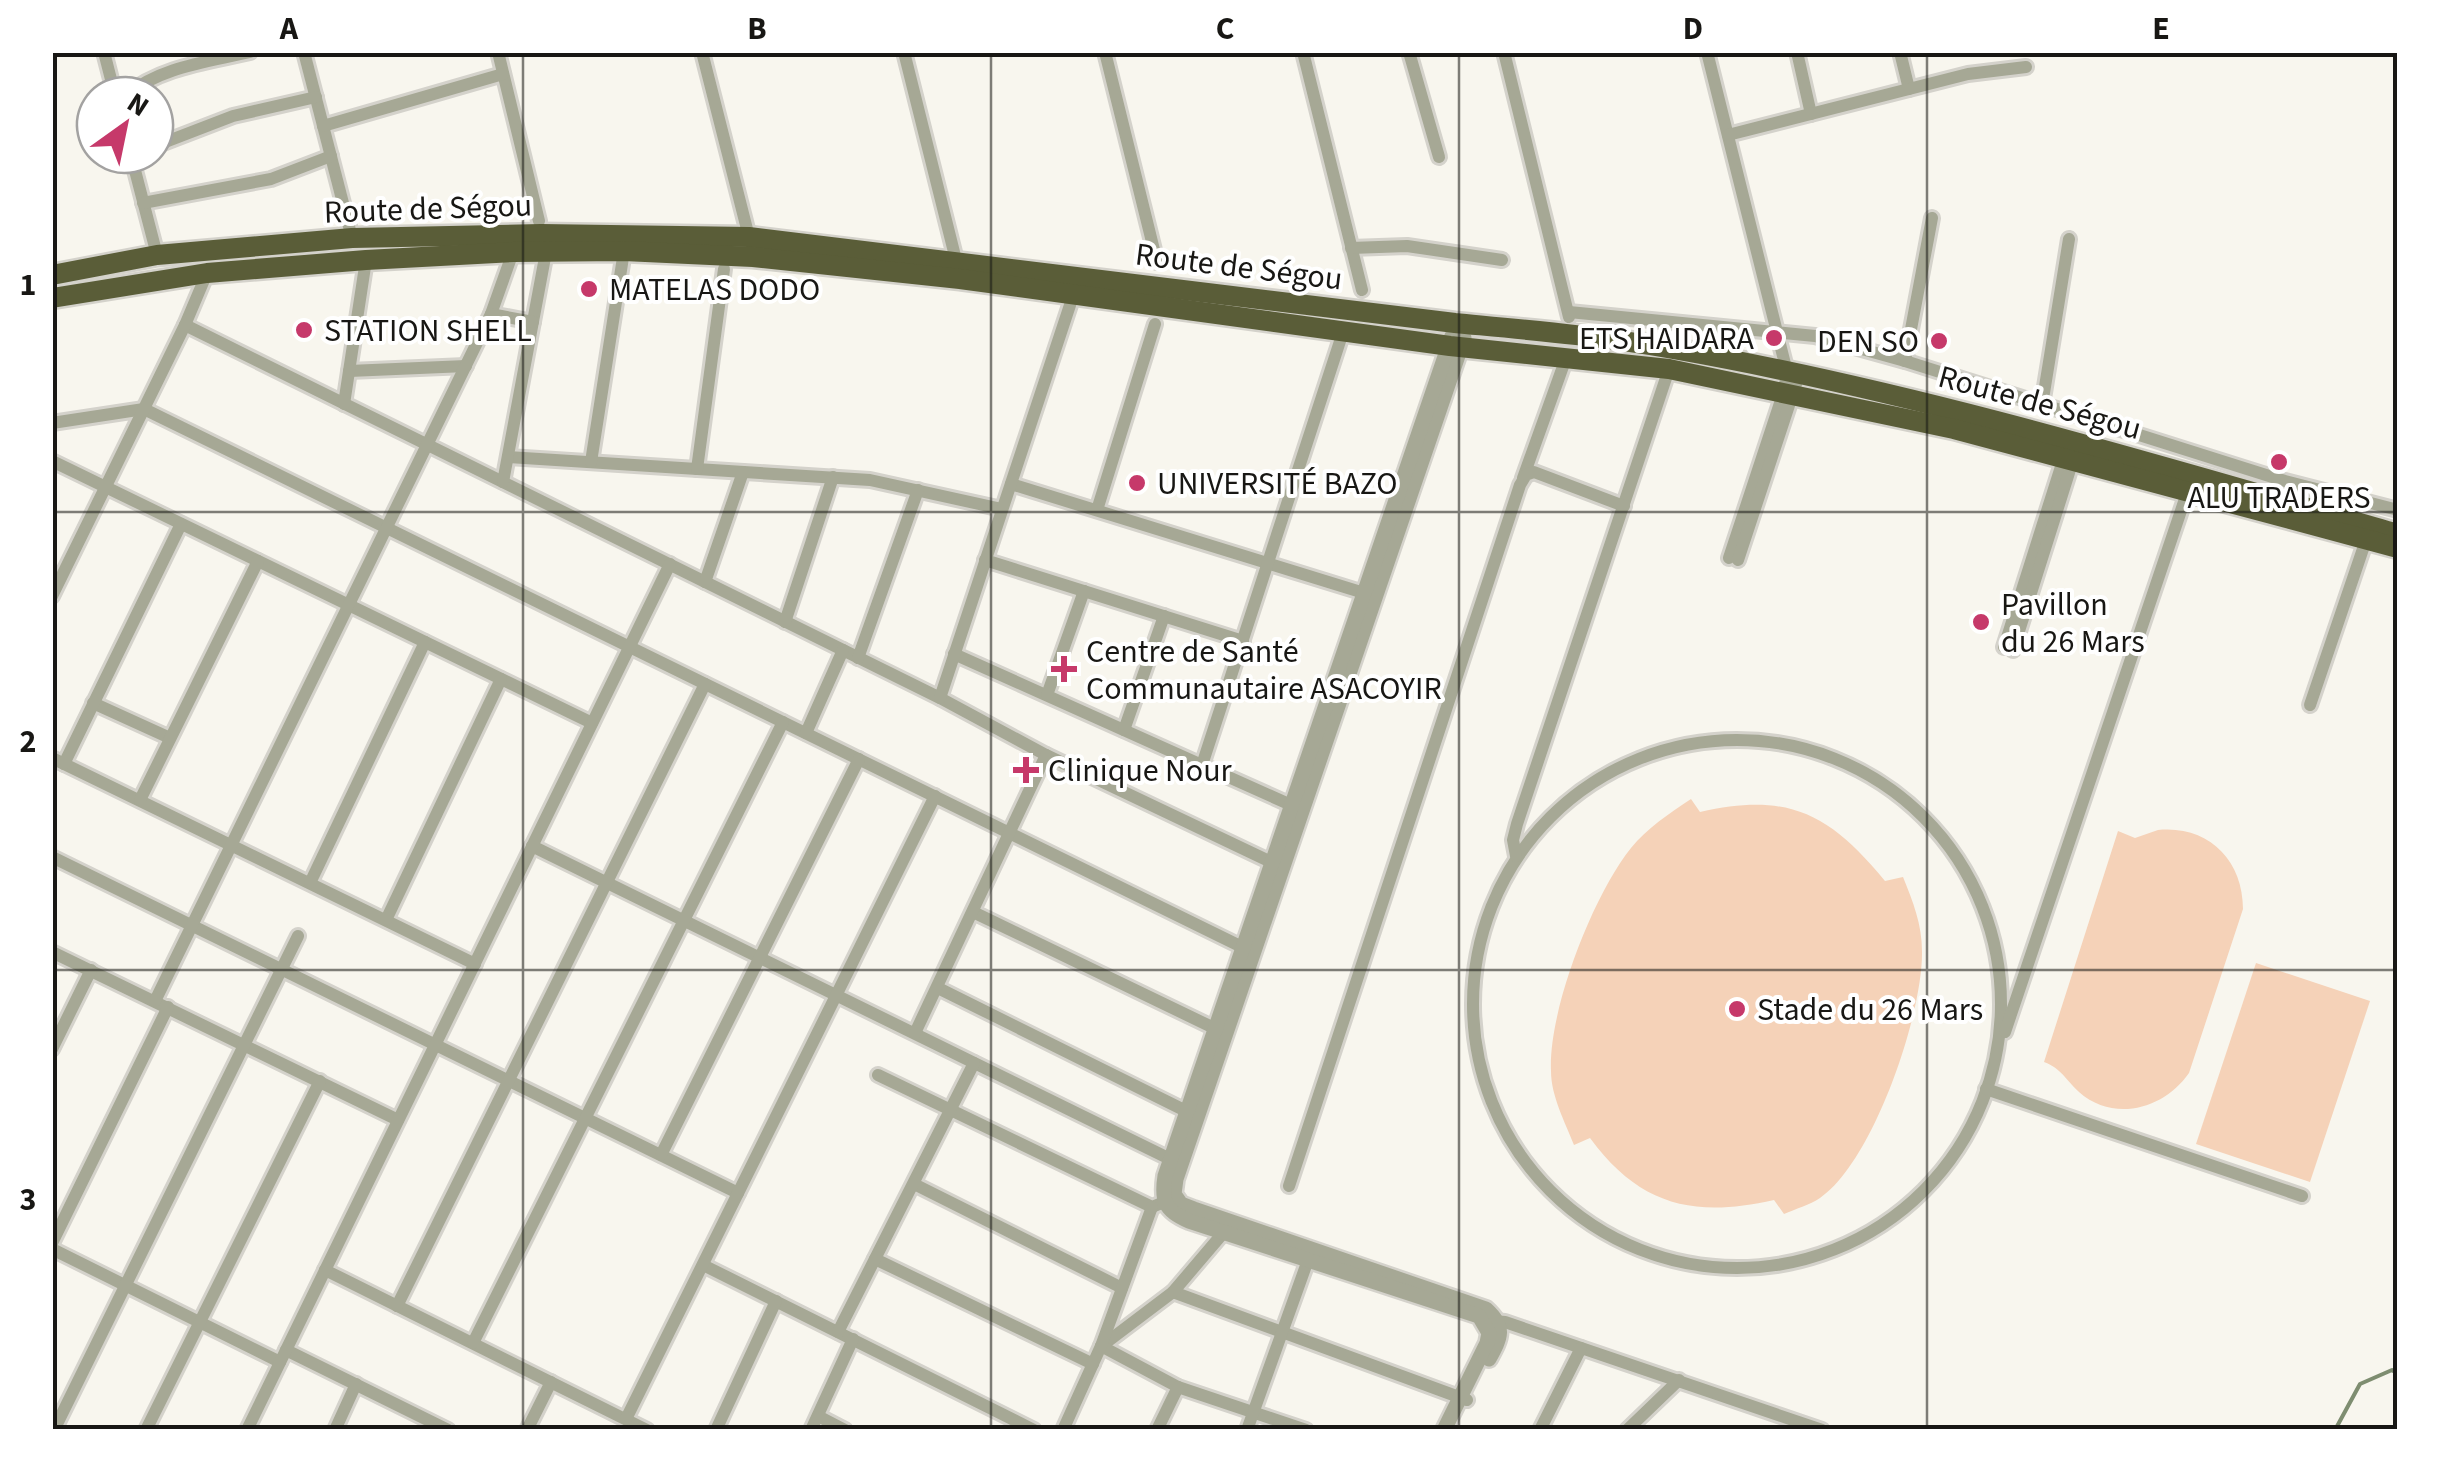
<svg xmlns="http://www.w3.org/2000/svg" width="2450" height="1482" viewBox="0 0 2450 1482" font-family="'Source Sans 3',sans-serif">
<rect width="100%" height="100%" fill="#f8f6ee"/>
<g fill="#f5d2b8">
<path d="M1691,799L1700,812C1788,792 1829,813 1885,881L1903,877C1913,902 1922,924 1922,952C1923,1014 1873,1162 1820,1198C1810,1205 1795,1209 1784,1214L1774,1200C1694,1218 1640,1206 1590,1138L1574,1145C1565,1122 1551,1096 1551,1071C1548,1011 1593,895 1631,848C1647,828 1670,813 1691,799Z"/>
<path d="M2158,830C2207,825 2243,859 2243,909L2189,1073C2164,1109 2114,1123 2079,1092C2065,1079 2062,1069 2044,1062L2118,831L2135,838Z"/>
<polygon points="2256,963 2370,1001 2310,1182 2196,1144"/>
</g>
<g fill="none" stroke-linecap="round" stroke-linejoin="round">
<polyline stroke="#7e8d70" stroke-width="4" points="2335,1430 2360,1384 2392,1370 2398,1374"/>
<g stroke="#d4d2cb" stroke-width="18">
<g id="minor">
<polyline points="104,52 115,95"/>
<polyline points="304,52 352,238"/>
<polyline points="498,52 539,221"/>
<polyline points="702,52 749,237"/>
<polyline points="904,52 956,260"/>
<polyline points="1105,52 1157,262"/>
<polyline points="1303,52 1362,290"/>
<polyline points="1409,52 1439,157"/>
<polyline points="1504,52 1569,317"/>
<polyline points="1707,52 1787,372 1784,391 1729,558"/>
<polyline points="1797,52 1811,114"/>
<polyline points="1900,52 1909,89"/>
<path d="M127,95C160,67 208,62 250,52"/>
<polyline points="323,126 503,74"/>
<polyline points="1728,135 1968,74 2026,67"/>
<polyline points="155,146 233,116 316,97"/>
<polyline points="131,155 157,255"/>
<polyline points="143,203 271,179 331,156"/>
<polyline points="1351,248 1407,246 1502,260"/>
<polyline points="1569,312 1815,336 1905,361 2285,481 2398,510"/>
<polyline points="491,314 513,252"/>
<polyline points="185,325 940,698 1046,755 1271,862"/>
<polyline points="1905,361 1932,218"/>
<polyline points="349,371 466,366"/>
<polyline points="344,404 366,260"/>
<polyline points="2042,405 2069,239"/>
<polyline points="52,423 144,409 1242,947"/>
<polyline points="508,457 870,480 1002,509"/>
<polyline points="52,461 592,723"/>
<polyline points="591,462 624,251"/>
<polyline points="697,469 724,269"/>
<polyline points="1523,478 1566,358"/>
<polyline points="503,482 546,252"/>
<polyline points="1011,484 1364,593"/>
<polyline points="1097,510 1155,324"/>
<polyline points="985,560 1243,641"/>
<polyline points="1738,560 1799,375"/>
<polyline points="705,582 743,472"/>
<polyline points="52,596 185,325 207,273"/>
<polyline points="785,622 833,477"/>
<polyline points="2004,647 2065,454"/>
<polyline points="2013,650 2074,457"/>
<polyline points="954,654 1291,805"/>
<polyline points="858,658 918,490"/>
<polyline points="1047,695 1084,591"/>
<polyline points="940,698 1073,296"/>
<polyline points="93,703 170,738"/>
<polyline points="2310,705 2366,540"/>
<polyline points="1124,730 1164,616"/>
<polyline points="806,733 843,650"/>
<circle cx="1737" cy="1004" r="264"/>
<polyline points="52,758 475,964"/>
<polyline points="64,764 181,524"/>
<polyline points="1202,765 1343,332"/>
<polyline points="140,800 258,561"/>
<polyline points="532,846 1170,1159"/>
<polyline points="1516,856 1513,840 1517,824 1670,366"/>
<polyline points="52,857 738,1193"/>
<polyline points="310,883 425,642"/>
<polyline points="973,912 1214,1028"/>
<polyline points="386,920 501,679"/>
<polyline points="52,952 398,1120"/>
<polyline points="938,988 1186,1111"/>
<polyline points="155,1001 491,314 533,322"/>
<polyline points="2005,1032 2189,487"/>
<polyline points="915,1033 1046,755"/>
<polyline points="52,1049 91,970"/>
<polyline points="878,1075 1152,1207 1174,1198"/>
<polyline points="1986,1089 2302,1196"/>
<polyline points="661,1155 859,759"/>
<polyline points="914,1184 1122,1288"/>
<polyline points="1289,1186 1520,485 1526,475 1534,472 1624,506"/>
<polyline points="52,1243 168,1007"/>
<polyline points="52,1249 280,1362"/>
<polyline points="875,1259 1093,1364"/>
<polyline points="703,1265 1034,1430"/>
<polyline points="325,1270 647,1430"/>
<polyline points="1173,1292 1467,1400"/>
<polyline points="397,1306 705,684"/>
<polyline points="1493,1321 1505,1322 1822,1430"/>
<polyline points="838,1332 974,1063"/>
<polyline points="473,1343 783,722"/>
<polyline points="1103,1345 1173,1292 1224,1232"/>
<polyline points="1101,1346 1178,1387 1306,1430"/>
<polyline points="286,1350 448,1430"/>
<polyline points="818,1416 845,1430"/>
<polyline points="626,1419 935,796"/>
<polyline points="54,1430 298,936"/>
<polyline points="146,1430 320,1081"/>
<polyline points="247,1430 670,564"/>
<polyline points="335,1430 356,1384"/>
<polyline points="527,1430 551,1382"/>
<polyline points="716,1430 776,1301"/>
<polyline points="811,1430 853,1339"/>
<polyline points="1063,1430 1101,1346 1152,1207"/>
<polyline points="1157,1430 1178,1387"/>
<polyline points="1247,1430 1308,1260"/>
<polyline points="1540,1430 1581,1348"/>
<polyline points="1627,1430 1679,1380"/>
</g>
</g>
<g stroke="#d4d2cb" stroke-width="20">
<g id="tertiary">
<path d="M1464,338L1176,1179L1174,1194L1181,1204L1194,1209L1486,1309C1506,1327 1501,1337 1489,1359"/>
<path d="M1444,1430L1487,1343L1489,1333L1479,1316L1189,1221C1165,1211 1161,1201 1165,1176L1452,336"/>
</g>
</g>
<g stroke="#d4d2cb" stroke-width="25">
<g id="trunk">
<path d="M52,275L157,255L352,238L541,234L749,237L1455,323C1528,330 1600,336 1673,349C1918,392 2158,465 2398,534"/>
<polyline points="52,298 207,273 366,260 513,252 624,251 753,257 960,279 1450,346 1669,369 1954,429 2398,548"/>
</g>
</g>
<use href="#minor" stroke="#a6a895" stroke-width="12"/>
<use href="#tertiary" stroke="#a6a895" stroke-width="15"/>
<use href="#trunk" stroke="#5a5d38" stroke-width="20"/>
</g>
<path fill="none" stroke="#181714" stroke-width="2.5" stroke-opacity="0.55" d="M523,52V1430M991,52V1430M1459,52V1430M1927,52V1430M52,512H2398M52,970H2398"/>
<g fill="#c6396a" stroke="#fff" stroke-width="4">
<circle cx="589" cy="289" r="10"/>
<circle cx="304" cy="330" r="10"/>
<circle cx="1774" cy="338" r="10"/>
<circle cx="1939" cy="341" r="10"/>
<circle cx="2279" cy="462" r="10"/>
<circle cx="1137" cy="483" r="10"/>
<circle cx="1981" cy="622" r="10"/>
<path d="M1059 654h10v10h10v10h-10v10h-10v-10h-10v-10h10z"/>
<path d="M1021 755h10v10h10v10h-10v10h-10v-10h-10v-10h10z"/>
<circle cx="1737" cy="1009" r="10"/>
</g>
<g text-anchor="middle" stroke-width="8" stroke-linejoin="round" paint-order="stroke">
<g font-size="32" fill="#181714" stroke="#fff">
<text transform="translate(428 208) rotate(-2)" y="11">Route de Ségou</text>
<text transform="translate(1239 266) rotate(7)" y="11">Route de Ségou</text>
<text transform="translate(2040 402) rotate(15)" y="11">Route de Ségou</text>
</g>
<g font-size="32" fill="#181714" stroke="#fff" text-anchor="start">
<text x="609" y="300">MATELAS DODO</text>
<text x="324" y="341">STATION SHELL</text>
<text x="1754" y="349" text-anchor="end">ETS HAIDARA</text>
<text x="1919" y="352" text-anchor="end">DEN SO</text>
<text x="1157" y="494">UNIVERSITÉ BAZO</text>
<text x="2279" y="508" text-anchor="middle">ALU TRADERS</text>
<text x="2001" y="615">Pavillon<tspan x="2001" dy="37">du 26 Mars</tspan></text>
<text x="1086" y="662">Centre de Santé<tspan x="1086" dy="37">Communautaire ASACOYIR</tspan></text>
<text x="1048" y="781">Clinique Nour</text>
<text x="1757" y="1020">Stade du 26 Mars</text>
</g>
</g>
<rect width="2450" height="1482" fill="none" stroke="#ffffff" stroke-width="110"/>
<g transform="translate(125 125) rotate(33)"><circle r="48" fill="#ffffff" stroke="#a3a2a1" stroke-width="2.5"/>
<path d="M0-8L18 38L0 25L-18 38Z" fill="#c6396a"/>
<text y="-15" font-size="28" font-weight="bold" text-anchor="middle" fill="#181714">N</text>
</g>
<rect x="55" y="55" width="2340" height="1372" fill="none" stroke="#181714" stroke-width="4"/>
<g font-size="32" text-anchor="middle" font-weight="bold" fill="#181714">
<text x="289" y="39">A</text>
<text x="757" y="39">B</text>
<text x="1225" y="39">C</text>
<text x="1693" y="39">D</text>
<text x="2161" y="39">E</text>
<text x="28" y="295">1</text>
<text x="28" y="752">2</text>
<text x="28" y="1210">3</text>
</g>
</svg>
